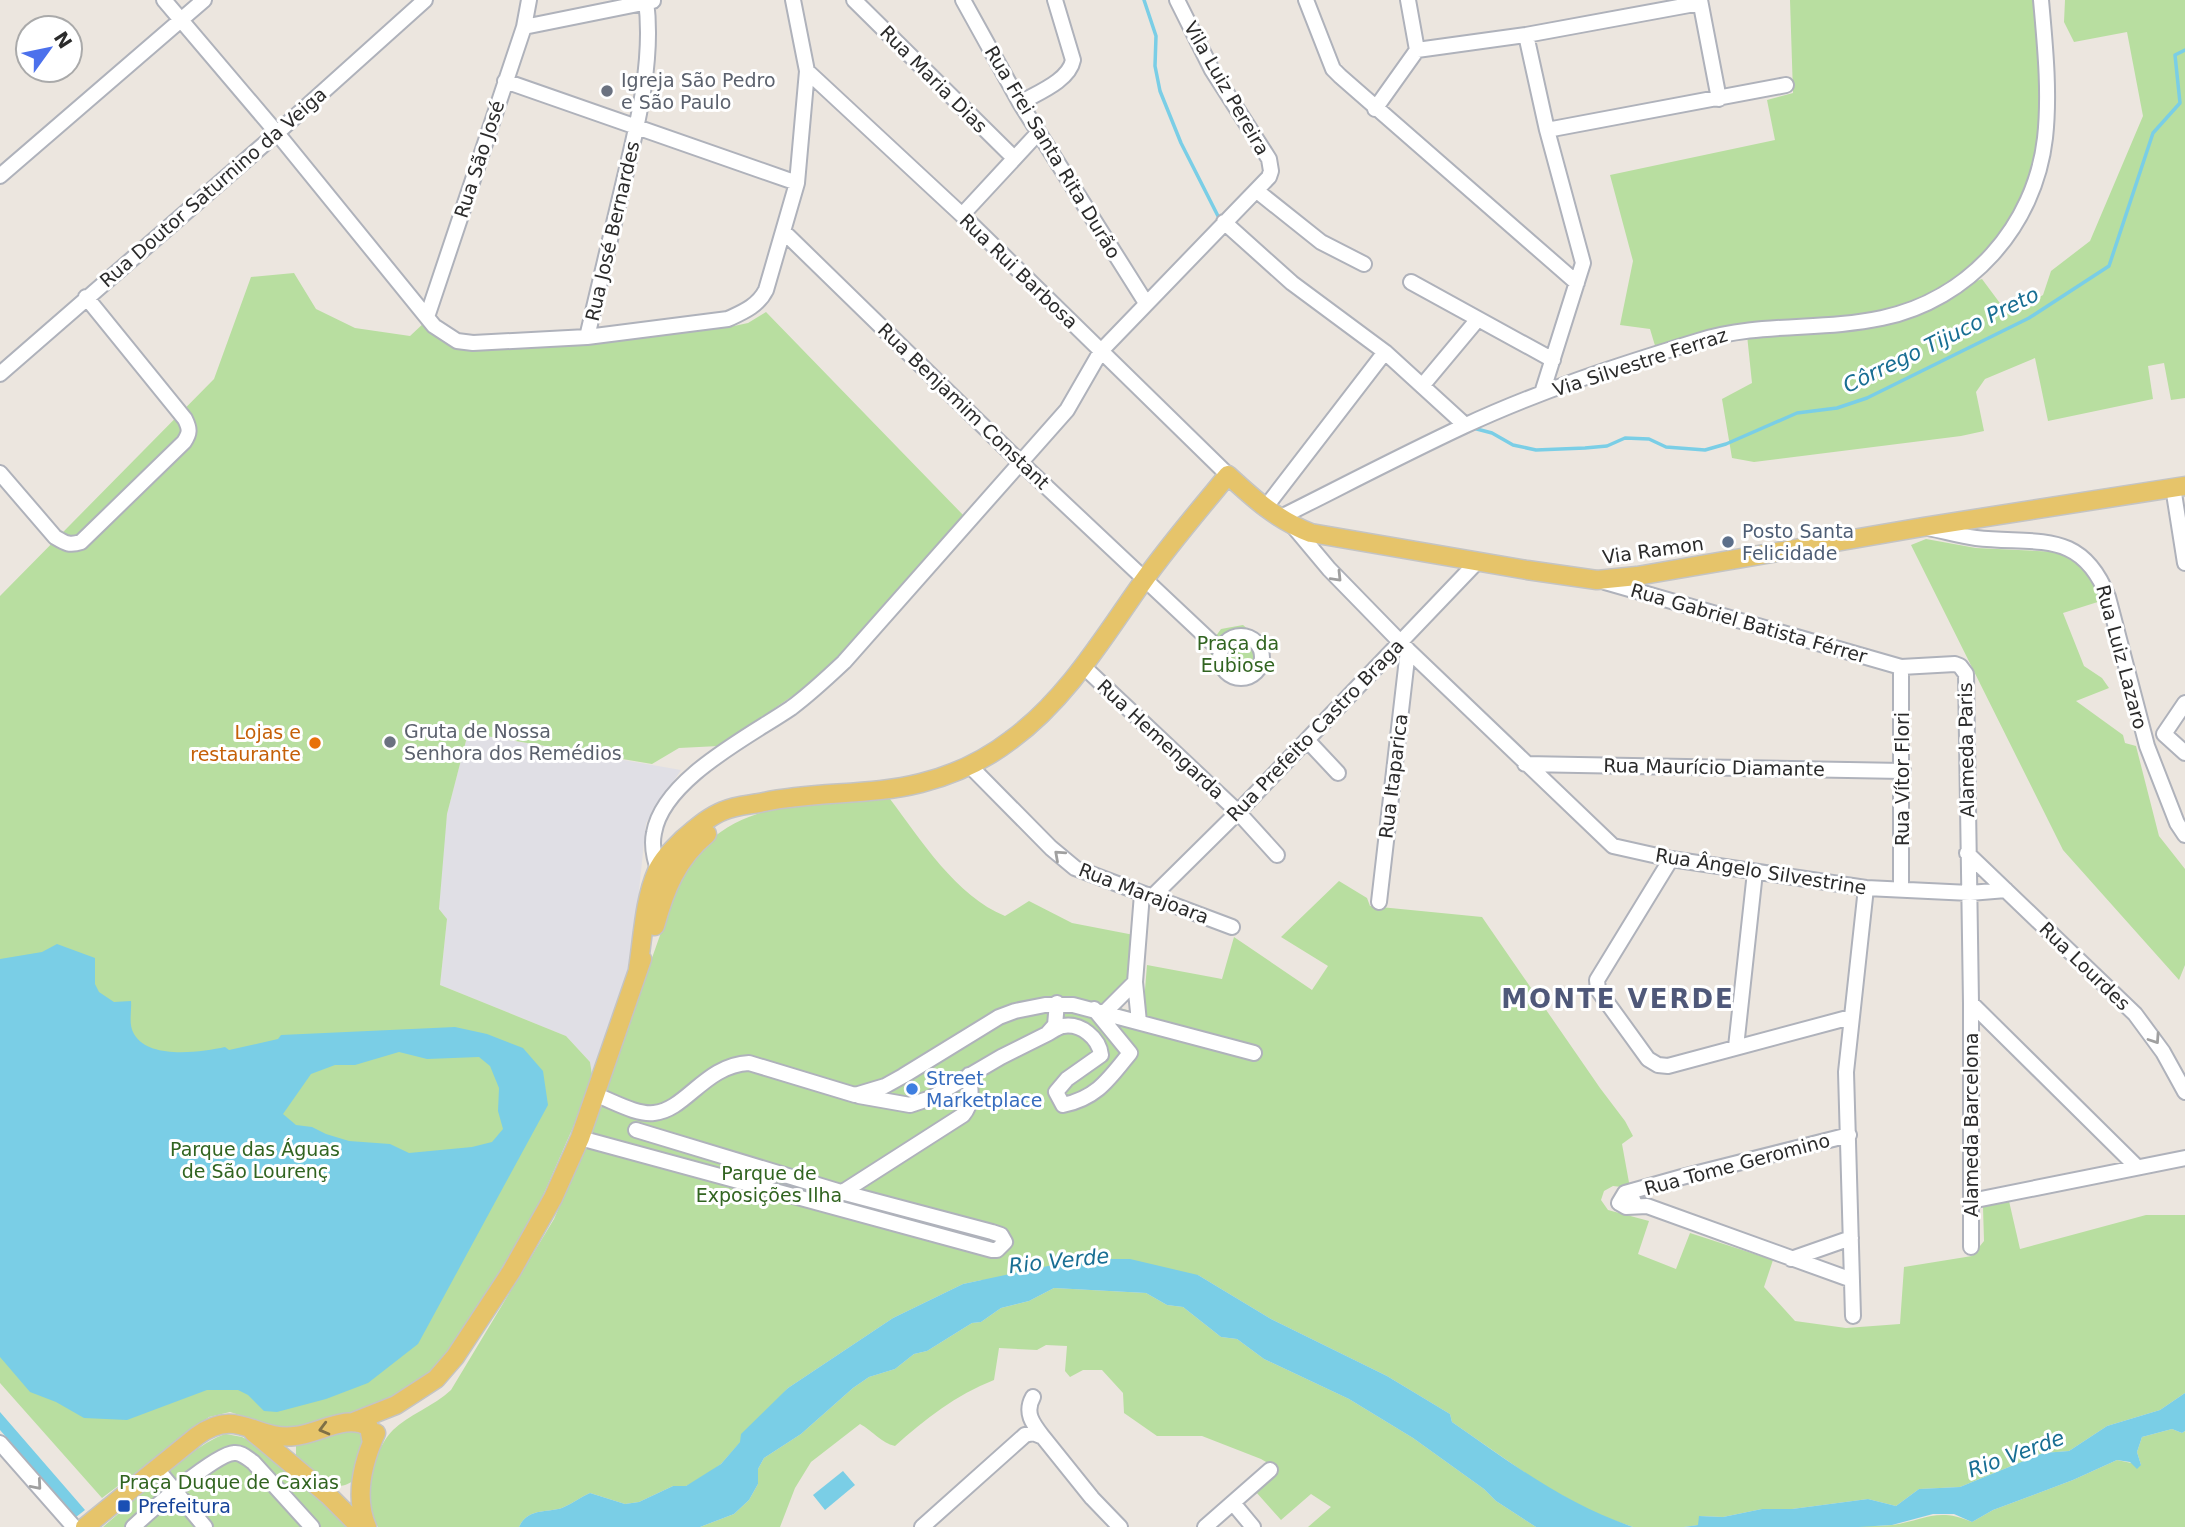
<svg xmlns="http://www.w3.org/2000/svg" width="2185" height="1527" font-family="'DejaVu Sans',sans-serif">
	<style>
		.industrial { fill: #e0dfe5 }
		.green { fill: #b8dea0 }
		.water { fill: #7acee6; fill-rule: evenodd }
		.lines { fill: none; stroke-linecap: round; stroke-linejoin: round }
		.stream { stroke: #7acee6; stroke-width: 3.5 }
		.minor-casing { stroke: #afb2bb; stroke-width: 18 }
		.major-casing { stroke: #c4c4c4; stroke-width: 21 }
		.minor { stroke: #fff; stroke-width: 14 }
		.major { stroke: #e6c46a; stroke-width: 18 }
		.oneway { stroke: #a0a0a0 }
		.oneway2 { stroke: #7f7047 }
		.worship-dot { fill: #6b7280; stroke: #fff; stroke-width: 2.5 }
		.service-dot { fill: #5c6f8a; stroke: #fff; stroke-width: 2.5 }
		.food-dot { fill: #e8710a; stroke: #fff; stroke-width: 2.5 }
		.shop-dot { fill: #3f7fe0; stroke: #fff; stroke-width: 2.5 }
		.transit-dot { fill: #1a4fb4; stroke: #fff; stroke-width: 2.5 }
		.labels { text-anchor: middle; dominant-baseline: central; stroke-width: 6; stroke-linejoin: round; paint-order: stroke }
		.street-label { font-size: 19px; fill: #2b2b2b; stroke: #fff }
		.worship-label { font-size: 19px; fill: #5b616d; stroke: #fff; text-anchor: start }
		.service-label { font-size: 19px; fill: #4e5e75; stroke: #fff; text-anchor: start }
		.park-label { font-size: 19px; fill: #316420; stroke: #fff }
		.food-label { font-size: 19px; fill: #c56008; stroke: #fff; text-anchor: end }
		.shop-label { font-size: 19px; fill: #366cbe; stroke: #fff; text-anchor: start }
		.transit-label { font-size: 19px; fill: #164399; stroke: #fff; text-anchor: start }
		.water-label { font-size: 21px; font-style: italic; fill: #186e93; stroke: #fff }
		.district-label { font-size: 26px; font-weight: bold; letter-spacing: 2px; fill: #4f5879; stroke: #fff }
	</style>
	<rect width="100%" height="100%" fill="#ece6df"/>
	<path class="industrial" d="M468 733 681 770 646 823 632 958 592 1075 590 1062 566 1036 440 985 447 919 439 909 443 851 447 814Z"/>
	<path class="green" d="M1790 0H2036L2042 96 2038 143 2032 167 2023 199 2005 232 1967 274 1900 310 1656 349 1650 329 1620 325 1633 261 1610 175 1775 140 1767 100 1793 93Z
		M2065 0H2185V398L2171 400 2164 363 2148 366 2153 399 2048 421 2035 358 1985 379 1976 392 1984 431 1961 436 1754 462 1732 458 1722 399 1752 383 1747 335 1836 330 1982 279 2008 314 2043 295 2051 271 2090 241 2143 116 2127 32 2074 42 2064 22Z
		M294 273 316 309 355 328 410 336 425 322 444 341 463 350 585 343 734 326 748 323 766 312 965 517 840 657 813 682 719 746 679 748 652 764 468 733 447 814 439 909 447 919 440 985 566 1036 590 1062 592 1075 585 1100 534 1216 435 1375 374 1409 289 1431 268 1427 249 1418 230 1412 209 1417 102 1498 0 1383V596L214 379 251 277Z
		M1926 539 1976 548 2057 552 2074 558 2089 569 2104 600 2063 613 2084 666 2102 678 2109 688 2076 701 2123 735 2125 743 2136 746 2159 836 2185 869V965L2179 980 2063 850 1911 545Z
		M1243 625 1263 642C1273 686 1231 702 1210 661L1213 640 1221 629Z
		M890 799C921 840 956 896 1005 916L1029 901 1072 923 1134 935 1132 981 1104 1004 1143 1014 1147 965 1222 979 1234 937 1312 990 1328 966 1281 937 1339 881 1367 898 1370 906 1482 917 1600 1088 1625 1121 1633 1136 1622 1144 1630 1188 1613 1186 1604 1191 1601 1200 1608 1210 1649 1221 1638 1254 1676 1269 1690 1233 1773 1260 1764 1287 1795 1321 1846 1328 1900 1324 1904 1267 1972 1256 1984 1241 1983 1207 2009 1201 2020 1249 2146 1215H2185V1393L2160 1410 2107 1426 2069 1451 2043 1453 1960 1487 1919 1489 1896 1506 1868 1499 1792 1509H1762L1723 1517 1700 1516 1699 1525 1684 1527H1633L1598 1515 1541 1484 1452 1422 1450 1414 1387 1376 1271 1319 1198 1275 982 1280 963 1284 893 1318 788 1388 721 1464 701 1479 686 1486H673L639 1502 625 1504 590 1493C581 1497 573 1503 564 1507 549 1514 529 1506 519 1527H378C361 1503 372 1451 393 1430 408 1415 434 1406 451 1390L554 1219 584 1151 683 870C691 861 699 851 708 842 756 798 830 802 890 799Z
		M1054 1288 1146 1293 1167 1305 1183 1307 1221 1337 1237 1339 1264 1359 1349 1399 1413 1438 1484 1489 1496 1501 1536 1527H1308L1331 1507 1311 1494 1281 1520 1256 1492 1278 1469 1261 1459 1202 1436H1157L1124 1413 1123 1393 1102 1370H1083L1070 1377 1065 1371 1067 1346 1046 1345 1037 1350 999 1348 994 1380C956 1395 925 1419 895 1446 881 1443 873 1431 860 1424L811 1462 795 1488 780 1527H700L734 1514 749 1500 758 1484V1469L764 1458 801 1434 853 1388 869 1377 895 1369 914 1354 927 1351 972 1323 981 1322 1001 1308 1029 1301Z
		M351 1426 366 1431 355 1479C334 1498 316 1473 299 1460L296 1456V1442Z
		M2172 1429 2182 1433 2185 1431V1527H1837C1855 1525 1874 1527 1892 1525 1926 1520 1937 1507 1972 1522L1993 1510 2073 1480 2117 1460 2141 1465 2137 1452 2142 1437Z
		M226 1434 242 1437 254 1443 324 1502 350 1527H103C130 1505 197 1441 226 1434Z"/>
	<path class="water" d="M57 944 95 958V984L99 992 114 1002 131 1001C132 1011 128 1024 134 1034 149 1060 201 1052 225 1047L229 1050 278 1039 281 1035 455 1027 487 1034 523 1048 543 1071 548 1105 418 1344 368 1383 326 1399 277 1412 264 1411 248 1395 238 1390H207L127 1420 84 1418 56 1402 30 1392 0 1357V959L42 952ZM399 1052 427 1059 479 1057 490 1066 499 1088 498 1111 503 1129 492 1142 472 1147 409 1153 390 1144 349 1141 326 1134 312 1127 296 1125 283 1114 311 1074 335 1065H355Z
		M1093 1259H1130L1198 1275 1271 1319 1387 1376 1450 1414 1452 1422C1511 1463 1565 1504 1633 1527H1536L1496 1501 1484 1489 1413 1438 1349 1399 1264 1359 1237 1339 1221 1337 1183 1307 1167 1305 1146 1293 1054 1288 1029 1301 1001 1308 981 1322 972 1323 927 1351 914 1354 895 1369 869 1377 853 1388 801 1434 764 1458 758 1469V1484L749 1500 734 1514 700 1527H519C529 1506 549 1514 564 1507 573 1503 581 1497 590 1493L625 1504 639 1502 673 1486H686L721 1464 740 1442 741 1434 788 1388 893 1318 963 1284 1048 1266Z
		M2185 1393V1431L2182 1433 2172 1429 2142 1437 2137 1452 2141 1465 2137 1469 2130 1462 2117 1460 2073 1480 1993 1510 1972 1522 1954 1514H1933L1892 1525 1858 1527H1684L1698 1525 1699 1516 1723 1517 1762 1509H1792L1868 1499 1896 1506 1919 1489 1960 1487 2043 1453 2069 1451 2107 1426 2160 1410Z
		M0 1412 85 1510 76 1517 0 1430Z
		M843 1471 855 1485 825 1510 813 1495Z"/>
	<g class="lines">
		<path class="stream" d="M1144 0 1156 36 1155 66 1160 91 1181 143 1220 220
			M1473 428 1492 433 1513 445 1536 450 1585 448 1607 446 1625 438 1649 439 1666 447 1705 450 1726 444 1797 413 1837 408 1867 398 2029 318 2109 266 2153 133 2180 103 2175 55 2185 50"/>
		<defs>
			<path id="minor" d="M164 0 277 133 434 326 457 341 473 343 587 337 728 319C743 312 758 306 766 290L797 183 807 71 793 0
				M854 0 1013 157
				M963 0 1020 103 1146 303
				M1306 0 1333 69 1340 76 1577 283
				M1700 0 1719 99
				M524 27 653 1
				M1526 35 1547 130 1583 263 1542 393
				M1417 50 1526 35 1700 3
				M807 71 962 215 1228 475
				M505 81 797 183
				M1020 103C1037 93 1069 81 1073 60L1055 0
				M1375 109 1417 50 1408 0
				M1547 130 1786 85
				M0 176 204 0
				M1257 191 1321 242 1364 264
				M962 215 1038 133
				M1224 222 1292 283 1385 352 1465 425
				M784 232 1019 461 1221 651
				M1411 282 1553 360
				M427 317 524 27 529 0
				M587 337C599 286 611 236 623 185 637 126 654 61 646 0
				M0 374 277 133 425 0
				M1422 386 1478 319
				M0 473 55 537C65 543 69 546 81 542L184 442C190 433 190 429 185 419L86 297
				M2173 487 2185 563
				M1265 508 1385 352
				M1279 518C1341 487 1402 455 1464 426 1539 391 1619 365 1698 341 1758 322 1821 331 1882 318 1969 300 2035 226 2045 138 2050 93 2045 45 2041 0
				M1293 526 1329 569 1408 650 1613 846 1671 859 1866 888 1970 893 2006 890
				M1928 528C1944 531 1960 536 1976 538 2037 545 2081 528 2108 597L2147 746 2177 823 2185 835
				M1605 582 1901 667 1955 664 1960 666 1966 674 1971 1003V1247
				M1220 657a21 21 0 1 1 42 0a21 21 0 1 1-42 0Z
				M1084 667 1238 812 1277 855
				M1901 667V890
				M2164 734 2185 703
				M2164 734 2185 753
				M1307 740 1338 773
				M1525 764 1903 771
				M970 766 1051 848 1075 868 1232 927
				M1967 853 2135 1014 2163 1052 2185 1092
				M1671 859 1597 980 1598 990 1648 1059 1658 1065 1668 1066 1851 1017
				M660 875C655 862 651 847 654 833 663 779 750 736 791 708 810 694 827 678 844 662L1067 410 1101 351 1269 177 1271 171 1269 159 1212 70 1177 0
				M1153 896 1238 812 1477 562
				M1379 902 1408 650
				M1971 1003 2137 1167
				M1105 1012 1135 982
				M1139 1022 1135 982 1142 894
				M1047 1034C1051 1032 1058 1027 1063 1026 1081 1023 1099 1038 1101 1055L1067 1079 1056 1092 1063 1105C1097 1098 1109 1079 1130 1053L1094 1009
				M1736 1047 1755 872
				M596 1095C613 1101 636 1115 654 1113 686 1110 705 1065 749 1063L855 1095 885 1086 903 1076 999 1017 1015 1011 1045 1005H1073L1254 1053
				M859 1096 910 1105 931 1098 1001 1057 1047 1034 1055 1025 1057 1003
				M580 1138 992 1250H997L1005 1242 1001 1235 992 1232 841 1192 636 1130
				M1625 1193 1682 1177 1849 1135
				M838 1195 963 1115C973 1103 971 1090 969 1075
				M1971 1201 2185 1158
				M1635 1205 1632 1197 1625 1193 1619 1203 1626 1207 1647 1206 1852 1280
				M1791 1259 1851 1238
				M1853 1316 1846 1072 1866 888
				M1033 1397C1024 1413 1033 1424 1043 1437
				M0 1443 74 1527
				M156 1468 205 1527
				M1233 1503 1253 1527
				M133 1527C149 1512 215 1454 234 1453 241 1452 247 1458 253 1462L312 1527
				M922 1527 1025 1435 1033 1433 1043 1437 1092 1498 1120 1527
				M1205 1527 1270 1470"/>
			<path id="major" d="M655 926C665 889 677 859 707 834
				M638 969C643 937 644 901 657 871 663 858 674 848 684 838 696 828 708 817 723 811 736 805 750 805 764 802 816 791 870 796 921 783 953 775 985 760 1011 740 1067 699 1103 638 1142 583 1169 545 1199 510 1228 475 1254 499 1277 520 1311 533L1527 570 1597 580 1637 576 1923 527 2185 486
				M353 1422 396 1405 436 1379 455 1357 511 1272 553 1198 580 1138 642 959
				M253 1432 328 1495 360 1527
				M85 1527 197 1436C238 1406 254 1441 295 1436 318 1434 347 1413 369 1427L372 1443
				M367 1527C354 1497 363 1462 376 1433"/>
		</defs>
		<use href="#minor" class="minor-casing"/>
		<use href="#major" class="major-casing"/>
		<use href="#minor" class="minor"/>
		<use href="#major" class="major"/>
	</g>
	<defs><path id="oneway-chevron" d="M-2-3.5L2.5 0L-2 3.5" fill="none" stroke-width="1.6" stroke-linecap="round" stroke-linejoin="round" transform="scale(1.75)"/></defs>
	<g class="oneway">
		<use href="#oneway-chevron" transform="translate(1337 577) rotate(46)"/>
		<use href="#oneway-chevron" transform="translate(1059 855) rotate(-138)"/>
		<use href="#oneway-chevron" transform="translate(2155 1039) rotate(56)"/>
		<use href="#oneway-chevron" transform="translate(37 1485) rotate(49)"/>
	</g>
	<use class="oneway2" href="#oneway-chevron" transform="translate(324 1429) rotate(165)"/>
	<g class="worship-dot">
		<circle cx="607" cy="91" r="7"/>
		<circle cx="390" cy="742" r="7"/>
	</g>
	<circle class="service-dot" cx="1728" cy="542" r="7"/>
	<circle class="food-dot" cx="315" cy="743" r="7"/>
	<circle class="shop-dot" cx="912" cy="1089" r="7"/>
	<rect class="transit-dot" x="117" y="1499" width="14" height="14" rx="3.5"/>
	<g class="labels">
		<g class="street-label">
			<text transform="translate(934 79) rotate(45)">Rua Maria Dias</text>
			<text transform="translate(1227 88) rotate(60)">Vila Luiz Pereira</text>
			<text transform="translate(1053 152) rotate(59)">Rua Frei Santa Rita Durão</text>
			<text transform="translate(479 159) rotate(-72)">Rua São José</text>
			<text transform="translate(213 187) rotate(-41)">Rua Doutor Saturnino da Veiga</text>
			<text transform="translate(612 231) rotate(-77)">Rua José Bernardes</text>
			<text transform="translate(1019 271) rotate(44)">Rua Rui Barbosa</text>
			<text transform="translate(1640 362) rotate(-18)">Via Silvestre Ferraz</text>
			<text transform="translate(964 406) rotate(44)">Rua Benjamim Constant</text>
			<text transform="translate(1653 550) rotate(-8)">Via Ramon</text>
			<text transform="translate(1749 623) rotate(16)">Rua Gabriel Batista Férrer</text>
			<text transform="translate(2122 657) rotate(75)">Rua Luiz Lazaro</text>
			<text transform="translate(1315 730) rotate(-46)">Rua Prefeito Castro Braga</text>
			<text transform="translate(1161 739) rotate(43)">Rua Hemengarda</text>
			<text transform="translate(1966 750) rotate(-91)">Alameda Paris</text>
			<text transform="translate(1714 767) rotate(1)">Rua Maurício Diamante</text>
			<text transform="translate(1393 776) rotate(-83)">Rua Itaparica</text>
			<text transform="translate(1902 779) rotate(-90)">Rua Vítor Flori</text>
			<text transform="translate(1761 871) rotate(9)">Rua Ângelo Silvestrine</text>
			<text transform="translate(1144 893) rotate(21)">Rua Marajoara</text>
			<text transform="translate(2085 966) rotate(44)">Rua Lourdes</text>
			<text transform="translate(1971 1125) rotate(-90)">Alameda Barcelona</text>
			<text transform="translate(1737 1164) rotate(-15)">Rua Tome Geromino</text>
		</g>
		<g class="worship-label">
			<text x="621" y="80">Igreja São Pedro<tspan x="621" dy="22">e São Paulo</tspan></text>
			<text x="404" y="731">Gruta de Nossa<tspan x="404" dy="22">Senhora dos Remédios</tspan></text>
		</g>
		<g class="service-label">
			<text x="1742" y="531">Posto Santa<tspan x="1742" dy="22">Felicidade</tspan></text>
		</g>
		<g class="park-label">
			<text x="1238" y="643">Praça da<tspan x="1238" dy="22">Eubiose</tspan></text>
			<text x="255" y="1149">Parque das Águas<tspan x="255" dy="22">de São Lourenç</tspan></text>
			<text x="769" y="1173">Parque de<tspan x="769" dy="22">Exposições Ilha</tspan></text>
			<text x="229" y="1482">Praça Duque de Caxias</text>
		</g>
		<g class="food-label">
			<text x="301" y="732">Lojas e<tspan x="301" dy="22">restaurante</tspan></text>
		</g>
		<g class="shop-label">
			<text x="926" y="1078">Street<tspan x="926" dy="22">Marketplace</tspan></text>
		</g>
		<g class="transit-label">
			<text x="138" y="1506">Prefeitura</text>
		</g>
		<g class="water-label">
			<text transform="translate(1941 340) rotate(-26)">Côrrego Tijuco Preto</text>
			<text transform="translate(1059 1261) rotate(-6)">Rio Verde</text>
			<text transform="translate(2016 1454) rotate(-20)">Rio Verde</text>
		</g>
		<g class="district-label">
			<text x="1618" y="999">MONTE VERDE</text>
		</g>
	</g>
	<g transform="translate(49 49) rotate(57)"><circle r="33" fill="#ffffff" stroke="#aaaaaa" stroke-width="2"/>
	<path d="M0-5L12 26L0 18L-12 26Z" fill="#4c71ec"/>
	<text y="-10" font-size="19" font-weight="bold" text-anchor="middle" fill="#2b2b2b">N</text>
	</g>
</svg>
